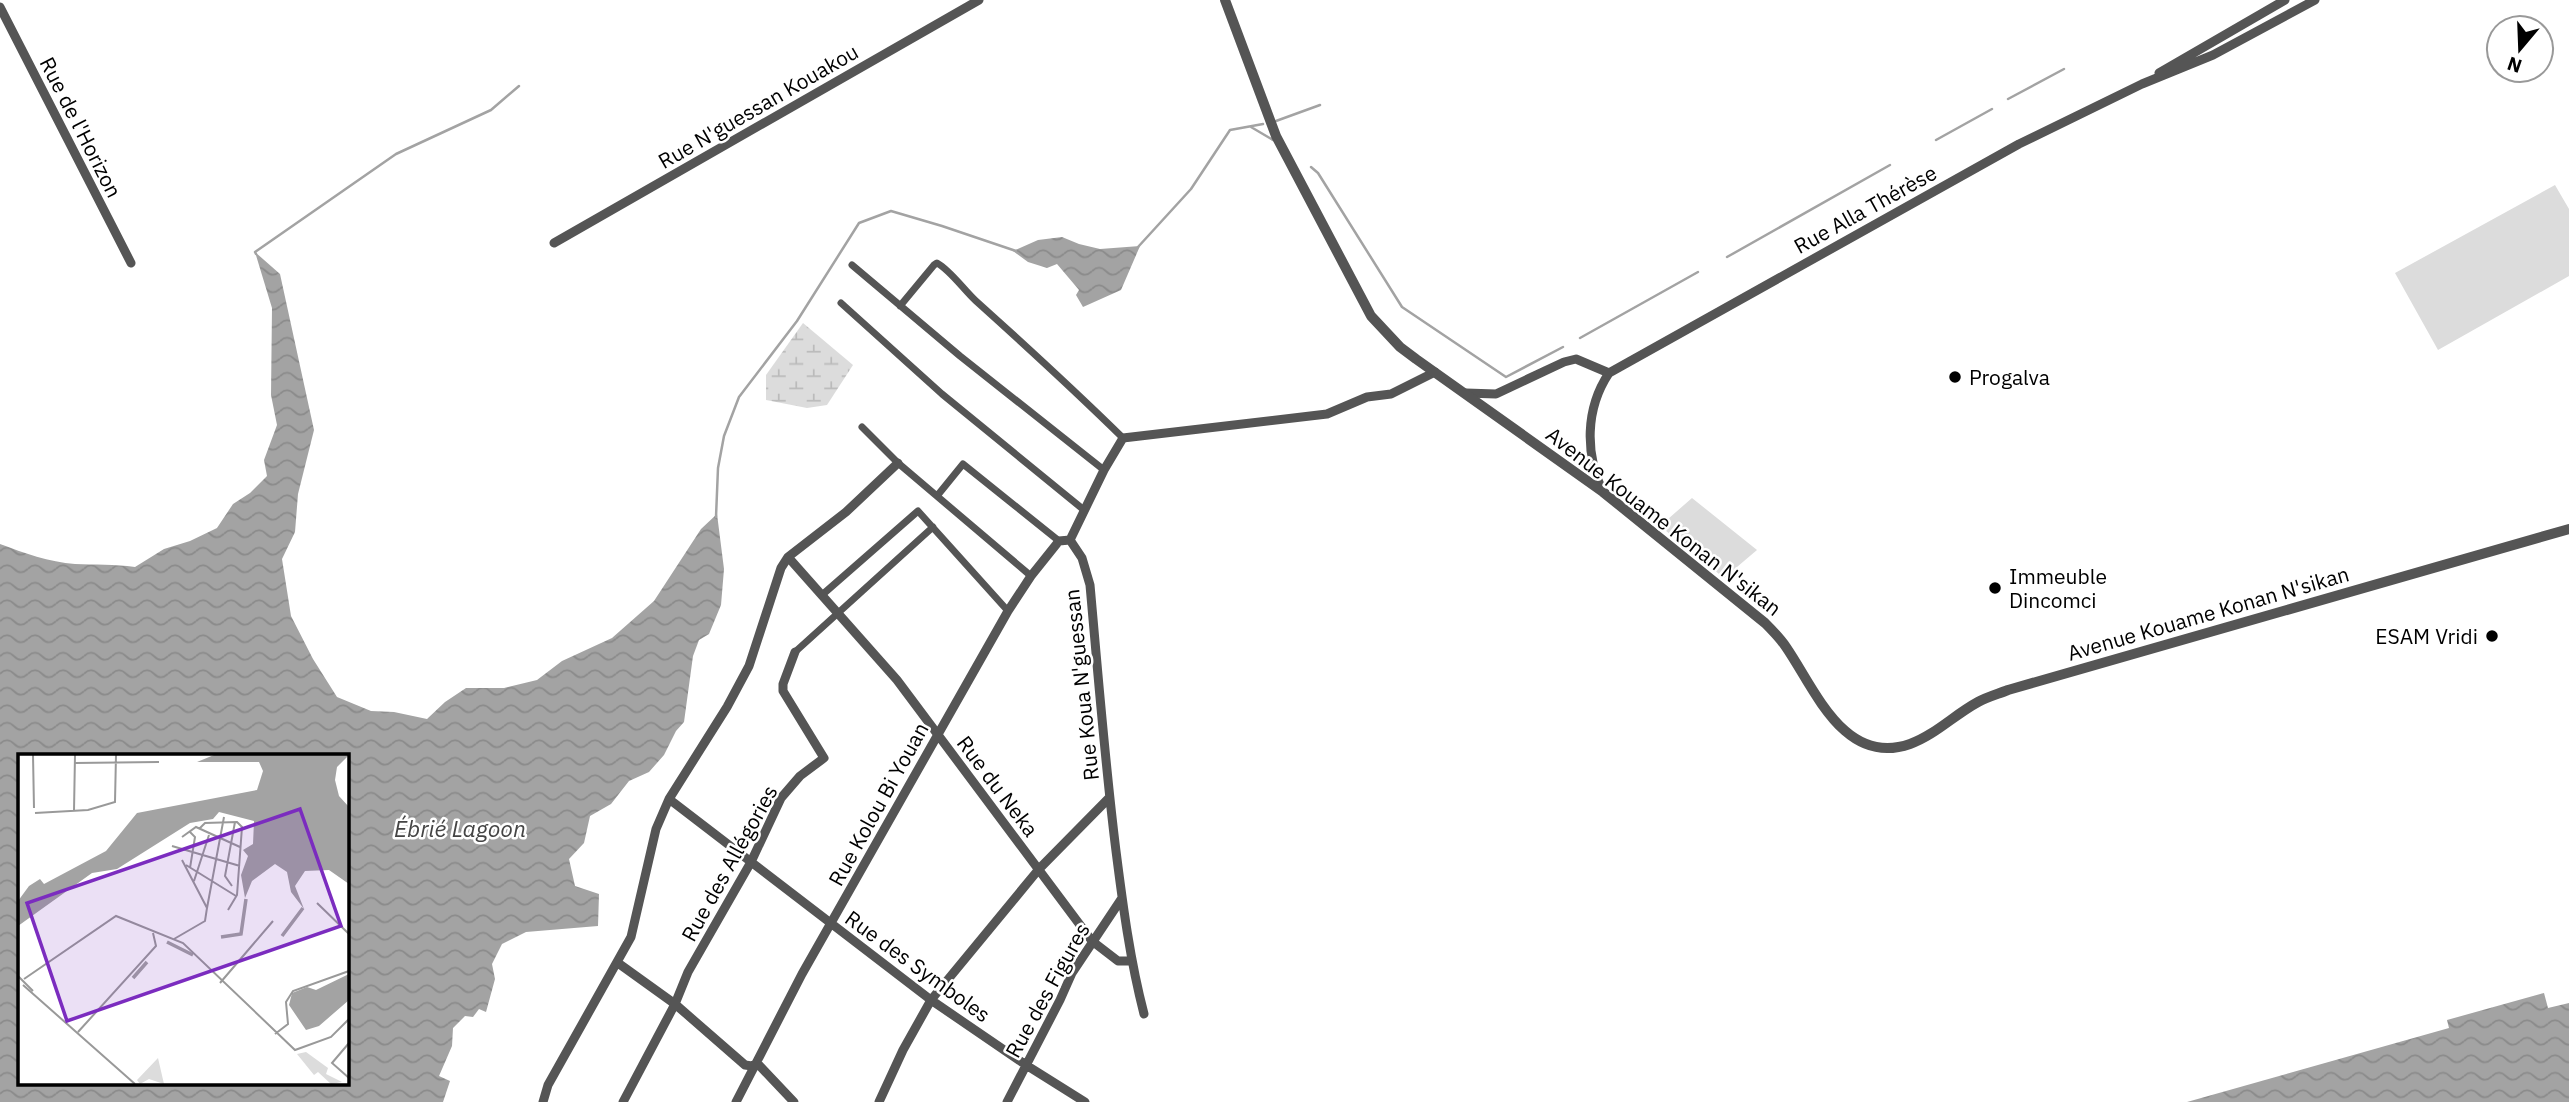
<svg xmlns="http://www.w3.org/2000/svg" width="2569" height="1102" font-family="'IBM Plex Sans',sans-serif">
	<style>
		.green { fill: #dcdcdc }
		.wetland { fill: url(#wetland-marsh) }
		.water { fill: url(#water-waves); fill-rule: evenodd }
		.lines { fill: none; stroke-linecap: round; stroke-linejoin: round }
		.stream { stroke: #a3a3a3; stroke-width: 2.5 }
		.pedestrian { stroke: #555; stroke-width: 7 }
		.minor { stroke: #555; stroke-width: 9 }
		.tertiary { stroke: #555; stroke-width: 10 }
		.poi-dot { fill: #000; stroke: #fff; stroke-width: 2.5 }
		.labels { text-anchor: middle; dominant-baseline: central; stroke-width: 5; stroke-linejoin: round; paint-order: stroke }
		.street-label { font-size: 21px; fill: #000; stroke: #fff }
		.poi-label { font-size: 21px; fill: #000; stroke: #fff; text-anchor: start }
		.water-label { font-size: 23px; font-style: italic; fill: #444; stroke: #fff }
		.inset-river { fill: none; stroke: #a3a3a3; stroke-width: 3.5 }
		.inset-road { fill: none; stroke: #999; stroke-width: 2 }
		.view { fill: #7b2cbf; fill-opacity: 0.15; stroke: #7b2cbf; stroke-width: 3.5 }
		.inset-edge { fill: none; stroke: #000; stroke-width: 3.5 }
	</style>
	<defs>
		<pattern id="wetland-marsh" width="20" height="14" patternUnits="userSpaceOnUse" patternTransform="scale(1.75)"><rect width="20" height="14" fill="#dcdcdc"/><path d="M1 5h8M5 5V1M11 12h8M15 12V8" fill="none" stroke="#bbb"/></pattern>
		<pattern id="water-waves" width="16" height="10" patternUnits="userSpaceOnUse" patternTransform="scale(1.75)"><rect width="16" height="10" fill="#a3a3a3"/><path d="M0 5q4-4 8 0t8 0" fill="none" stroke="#8b8b8b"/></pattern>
	</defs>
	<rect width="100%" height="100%" fill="#fff"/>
	<path class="green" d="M2555 185 2569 209V276L2438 350 2395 273Z
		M1692 498 1757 550 1724 578 1660 526Z"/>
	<path class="wetland" d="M803 323 853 365 827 405 807 408 766 400V375Z"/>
	<path class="water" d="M1062 237 1079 244 1100 249 1140 246 1121 290 1083 307 1076 295 1079 290 1057 264 1047 268 1028 262 1013 251 1038 240Z
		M255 252 280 274 314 430 298 494 295 532 282 559 291 616 313 659 337 697 371 711 394 712 427 719 445 702 466 688H504L537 680 562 661 612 638 654 601 701 529 717 514 724 569 721 605 709 634 699 640 693 656 684 722 676 731 664 755 649 772 629 781 611 804 590 816 584 843 569 859 575 886 599 894 598 926 526 932 502 944 492 964 495 979 486 1012 479 1009 473 1017 465 1016 453 1028 452 1046 439 1076 450 1081 443 1102H0V544C24 553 49 562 75 564 95 565 114 564 135 567L164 549 190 541 217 528 233 504 250 493 267 476 264 460 277 425 271 395 272 308ZM346 755V1083H19V755Z
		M2544 993 2548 1008 2569 1003V1102H2187L2449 1028 2447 1020Z"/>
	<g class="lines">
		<path class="stream" d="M2008 99 2064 69
			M1276 121 1320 105
			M1251 127 1273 140
			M1936 140 1992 109
			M1311 167 1318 173 1402 307 1506 377 1563 347
			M1138 247 1191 189 1230 130 1263 124
			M256 254 255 252 396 154 491 110 519 86
			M1727 257 1890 165
			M1580 338 1698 272
			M716 517 718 468 724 436 739 397 797 321 859 223 891 211 942 226 1016 251"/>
		<path class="pedestrian" d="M852 265 960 356 1104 470
			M841 303 942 394 1084 510
			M900 306 934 265 937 263C950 270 964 290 976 301 1026 346 1075 391 1123 438
			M862 427 898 463 1031 576
			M937 496 963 464 1059 541
			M822 595 918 511 1008 611
			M795 652 933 527"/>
		<path class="minor" d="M0 7 131 263
			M2159 73 2285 0
			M554 243 979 0
			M1466 393 1496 394 1564 362 1576 359 1609 373
			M1603 492C1585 454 1585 409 1609 373L2019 144 2142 84 2213 55 2315 0
			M788 557 897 680 1092 941 1118 961H1131
			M669 799 931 1000 1026 1065 1085 1102
			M618 963 675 1004 745 1065 752 1066 757 1063 794 1102
			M1144 1014C1130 960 1123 906 1116 851 1105 763 1098 674 1090 585L1082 558 1070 540 1104 470 1123 438 1327 414 1367 397 1391 394 1435 372
			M543 1102 548 1085 631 937 656 829 669 799 727 707 749 666 781 568 788 557 846 512 898 463
			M623 1102 675 1004 688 972 751 862 781 798 800 776 824 758 783 691V684L795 652
			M736 1102 802 974 1008 611 1031 576 1059 541 1070 540
			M879 1102 903 1050 931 1000 1039 869 1109 798
			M1007 1102 1060 1000 1072 973 1122 898"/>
		<path class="tertiary" d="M1225 0 1276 136 1371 316 1400 347 1416 359 1603 492 1765 623C1772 630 1780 638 1786 647 1815 689 1844 767 1910 744 1935 735 1954 715 1978 702 1987 697 1998 694 2008 690L2569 529"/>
	</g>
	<g class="poi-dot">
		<circle cx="1955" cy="377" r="7"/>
		<circle cx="1995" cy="588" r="7"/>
		<circle cx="2492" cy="636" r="7"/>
	</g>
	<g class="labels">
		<g class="street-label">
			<text transform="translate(758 106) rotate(-30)">Rue N'guessan Kouakou</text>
			<text transform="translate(81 127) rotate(63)">Rue de l'Horizon</text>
			<text transform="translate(1865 209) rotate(-29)">Rue Alla Thérèse</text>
			<text transform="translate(1664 521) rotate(38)">Avenue Kouame Konan N'sikan</text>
			<text transform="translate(2208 613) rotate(-16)">Avenue Kouame Konan N'sikan</text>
			<text transform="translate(1081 685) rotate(-96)">Rue Koua N'guessan</text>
			<text transform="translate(998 786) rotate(53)">Rue du Neka</text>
			<text transform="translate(878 804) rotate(-61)">Rue Kolou Bi Youan</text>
			<text transform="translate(729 863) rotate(-61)">Rue des Allégories</text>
			<text transform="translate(918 966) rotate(36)">Rue des Symboles</text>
			<text transform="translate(1047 990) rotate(-61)">Rue des Figures</text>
		</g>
		<g class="poi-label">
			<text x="1969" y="377">Progalva</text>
			<text x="2009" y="576">Immeuble<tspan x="2009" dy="24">Dincomci</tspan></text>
			<text x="2478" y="636" text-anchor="end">ESAM Vridi</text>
		</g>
		<g class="water-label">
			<text x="460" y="828">Ébrié Lagoon</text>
		</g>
	</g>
	<g transform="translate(18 754)">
		<rect width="331" height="331" fill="#fff"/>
		<path d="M140 304 146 330 131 325 122 330 119 326Z" fill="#dcdcdc"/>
		<path d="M288 298 310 314 308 320 324 328 313 330 300 318 296 321 279 300Z" fill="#dcdcdc"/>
		<path d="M196 1H331L319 13 317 26 321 42 331 53V130L311 116 287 117 277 132 286 155 273 138 269 118 257 110 234 127 227 144 223 121 230 102 225 96 235 90 236 67 201 58 195 65 172 69 99 115 74 119 0 172V147L11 132 22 125 26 130 88 97 119 59 239 36 245 17 241 8H179ZM331 220V246L301 272 288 276 271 251 274 239 289 233 298 236Z" fill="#a3a3a3"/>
		<path class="inset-river" d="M264 182 285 154M203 183 223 180 228 145M149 188 175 201M115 224 129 208"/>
		<path class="inset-road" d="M15 1 16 54M57 9 141 8M56 57 57 1M17 59 70 56 97 48 98 1M181 75 187 69 219 68 224 73 219 141 210 156M171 77 177 83 172 114M164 83 178 73 222 93M154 92 222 112M168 111 218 142M176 127 191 81M214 132 207 122 217 68M299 149 331 180M189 154 206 63M156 185 187 167 189 154 164 106M0 222 15 237M6 225 98 162 165 189 277 296 313 283 331 265M202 229 255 167M5 231 117 330M60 278 138 192 135 179M257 280 270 270 268 248 275 237 331 217M331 289 314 309 331 324"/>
		<path class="view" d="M282 55 323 172 49 267 9 149Z"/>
		<rect width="331" height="331" class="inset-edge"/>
	</g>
	<g transform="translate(2520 49) rotate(199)"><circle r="33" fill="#ffffff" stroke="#999999" stroke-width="2"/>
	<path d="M0-5L12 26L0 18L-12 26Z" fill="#000000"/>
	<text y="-10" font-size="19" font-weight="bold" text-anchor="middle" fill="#000000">N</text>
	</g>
</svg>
